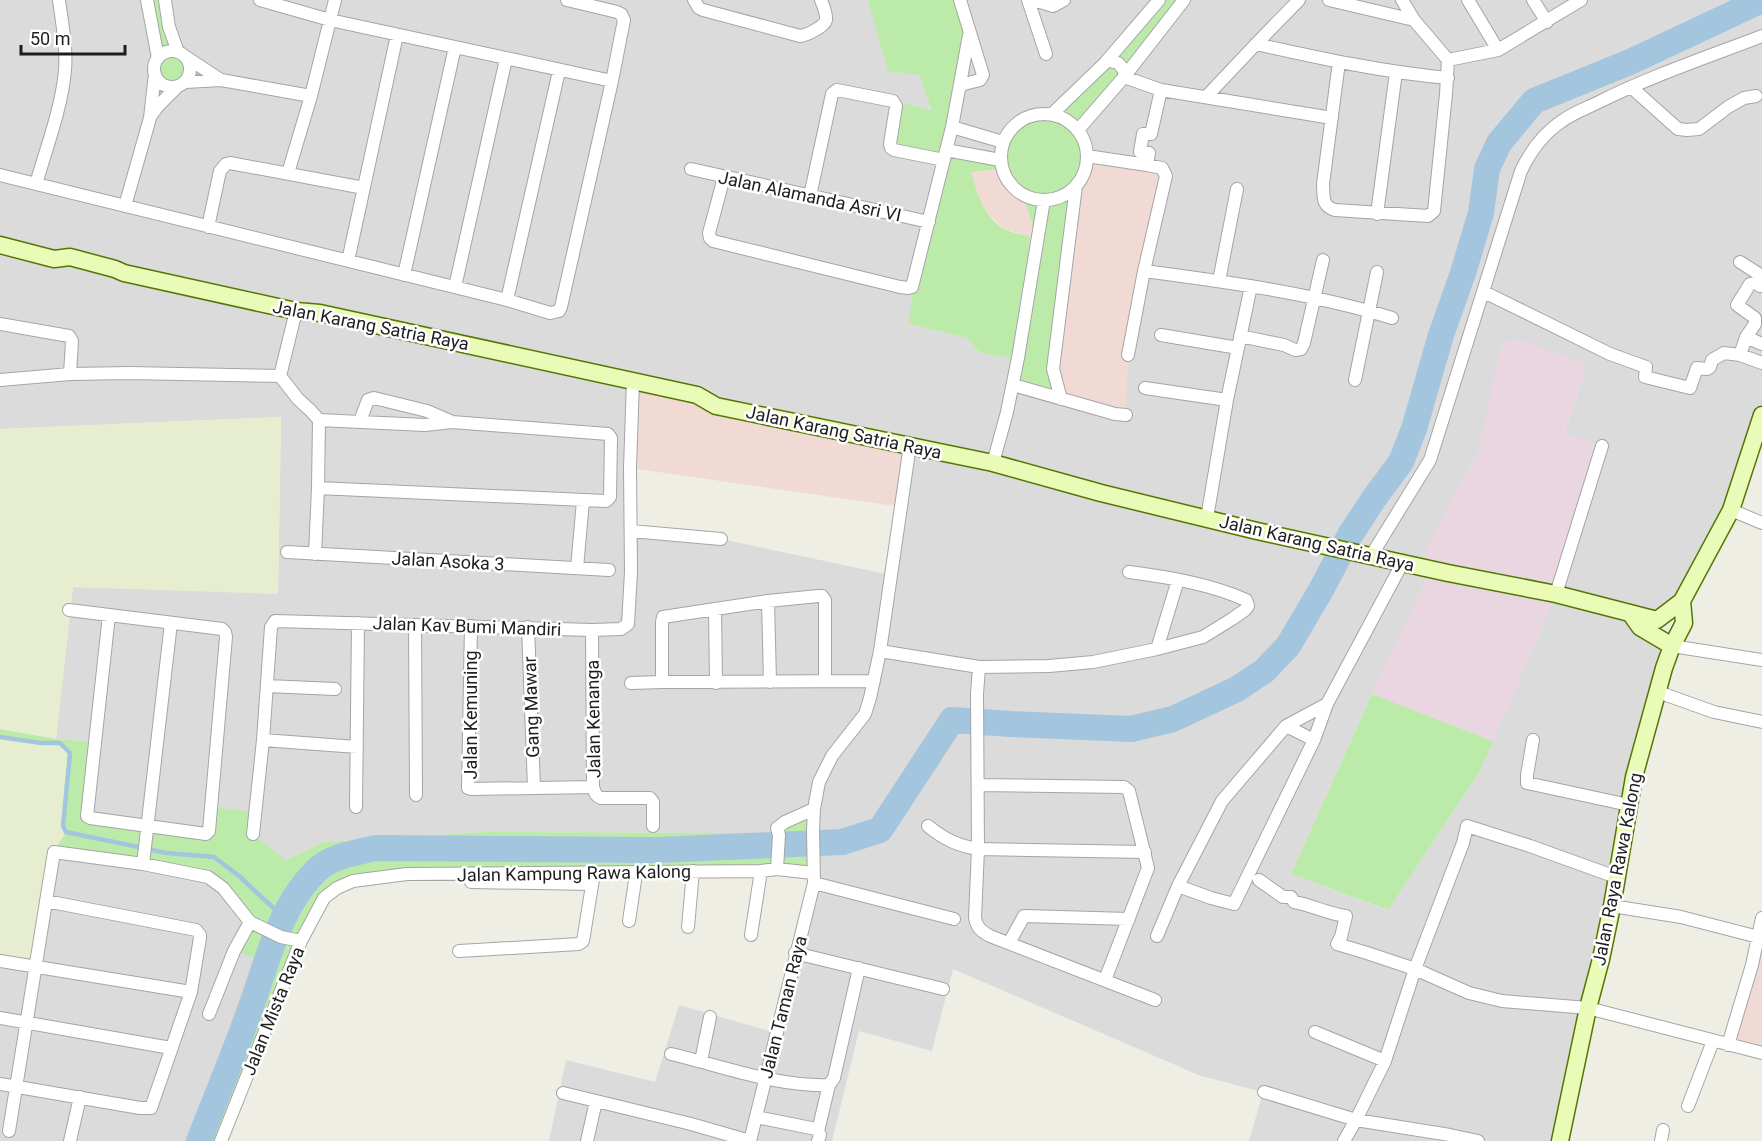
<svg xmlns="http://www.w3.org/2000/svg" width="1762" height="1141" font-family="Roboto,sans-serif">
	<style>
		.residential { fill: #dcdbdb; fill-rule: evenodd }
		.commercial { fill: #f1dad3 }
		.industrial { fill: #e9d6e1 }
		.farmland { fill: #e6eecf }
		.grass { fill: #bceaa9; fill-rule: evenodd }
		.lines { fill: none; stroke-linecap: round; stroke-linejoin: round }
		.stream { stroke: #a4c5de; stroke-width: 4.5 }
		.river { stroke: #a4c5de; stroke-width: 26 }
		.street-casing { stroke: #a5a5a5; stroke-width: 14 }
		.secondary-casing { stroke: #547703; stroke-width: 19 }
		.street { stroke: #fff; stroke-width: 12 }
		.secondary { stroke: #eafab7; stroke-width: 16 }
		.labels { text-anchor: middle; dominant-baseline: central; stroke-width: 5; stroke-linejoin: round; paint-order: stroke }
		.street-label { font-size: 18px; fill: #1e1e1e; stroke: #fff }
	</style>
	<rect width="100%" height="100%" fill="#efeee4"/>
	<path class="residential" d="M0 0H870L921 75 944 160 909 324 967 338 980 353 1087 156 1086 144 1078 130 1184 0H1762V415L1705 557 1657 620 1631 613 1672 646 1560 1141H1249L1263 1092 1201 1076 953 969 932 1051 859 1031 832 1141H549L566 1060 655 1082 679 1005 776 1033 814 883 779 835 734 833 484 832 324 842 286 860 253 834 209 831 90 818 95 742 56 739 73 587 278 593 281 417 0 429ZM1585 373 1564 433 1602 446 1556 594 1480 771 1387 910 1291 874 1372 694 1432 568 1430 545 1462 479 1478 455 1482 439ZM634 381 910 445 891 575 721 539 631 531ZM840 890 954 919 962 926Z
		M960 0H1159L1141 22 1000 160 946 150Z
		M54 852 208 877 250 922 256 957 188 1141H0V961Z"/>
	<path class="commercial" d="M1087 156 1162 168 1128 355 1126 415 1061 399 1053 369 1076 186Z
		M1002 169 1006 178 1017 191 1023 195 1033 226 1030 237 1003 228 990 216 979 199 971 172Z
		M633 381 910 445 902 507 630 468Z
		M1762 918V1053L1728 1045Z"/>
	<path class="industrial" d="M1511 340 1523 341 1583 363 1585 367V373L1564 432 1602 446 1556 595 1493 741 1372 694 1431 569 1421 566 1429 545 1462 479 1478 455 1502 343Z"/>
	<path class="farmland" d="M281 417 278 594 73 587 56 739 0 729V429Z
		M0 737 41 743H60L70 753 66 832 54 852 35 966 0 961Z"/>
	<path class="grass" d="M147 0H165L178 52 221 80 184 82 158 106 155 66 158 58Z
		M868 0H960L969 35 947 150 1000 160C1002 130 1018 115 1047 113L1105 63 1124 70 1078 130C1089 147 1090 165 1079 182L1053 369 1061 399 1016 386 1015 358 980 353 967 338 909 324 913 284 944 160 894 150 893 101 931 110 920 75 888 71ZM1002 169 1011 185 1023 195 1033 226 1028 257 1030 237C1022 234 1011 233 1003 228 983 216 977 192 971 172Z
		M1159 0H1184L1132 65 1120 62 1115 51Z
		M1372 694 1493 741 1480 771 1388 910 1291 874Z
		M0 729 56 739 95 742 87 813 204 835 211 807 255 812 253 834 286 860 324 842 484 832 734 833 778 835 777 828 814 809 813 873 777 869 353 881 324 898 221 1141H188L256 958 234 951 250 922 208 877 54 852 66 832 63 826 70 753 59 743H41L0 737Z"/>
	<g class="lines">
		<path class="stream" d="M0 737 41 743H60L70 753 63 826 66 832 167 853 214 857 239 876 283 917"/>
		<path class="river" d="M199 1141C215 1100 232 1059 247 1018 266 968 277 909 316 871 331 856 355 853 375 848L657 850 842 842 880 830 952 720 1010 724 1131 729 1173 719 1237 689 1264 671 1288 646 1321 590 1350 535 1375 497 1401 462 1414 429 1441 335 1463 273 1481 213 1487 169 1499 143 1534 101 1630 62 1762 0"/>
		<defs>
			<path id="street" d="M147 0 158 58
				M165 0 169 27 178 52
				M260 0 330 20 612 81
				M694 0 699 8 703 10 800 36C807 35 824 27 826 20 827 15 823 5 821 0
				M960 0 983 75 980 80 960 85
				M1028 0 1046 54
				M1034 0 1053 6 1064 0
				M1329 0 1414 20
				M1402 0 1414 20 1448 60
				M1468 0 1498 50
				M1533 0 1547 22
				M1256 44C1319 58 1383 72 1448 78
				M154 69a18 18 0 1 1 36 0a18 18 0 1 1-36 0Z
				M186 57 221 80
				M1339 62 1323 184C1324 196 1321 206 1335 210L1428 216 1434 211 1446 94 1448 60 1498 50 1581 0
				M1105 63 1109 61 1118 63 1124 70V77L1161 90 1332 118
				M185 82 221 80 311 96
				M1631 87 1678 129 1687 130 1699 129 1728 107 1744 98 1756 96
				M1206 97 1256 44 1299 0
				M1001 157a43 43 0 1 1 86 0a43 43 0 1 1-86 0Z
				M1052 114 1105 63 1159 0
				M150 117 158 106 177 87
				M952 127 1003 142
				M1078 130 1124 77 1184 0
				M946 150 1000 160
				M1087 156 1147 165 1162 168 1166 176 1144 271 1128 355
				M1147 165 1149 153 1140 152 1143 134H1151L1161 90
				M691 169 929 222
				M288 173 311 96 335 0
				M0 175 507 300 550 313 559 311 561 307 612 81 624 20 621 14 617 12 567 0
				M724 177 709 233 710 238 713 241 900 287 908 288 912 287 952 127 969 35
				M36 184C46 149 62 107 65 70 67 47 62 23 59 0
				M810 196 832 94 837 90 893 101 896 106 890 144 891 148 894 150 944 160
				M125 206 150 118 155 74
				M1377 214 1396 72
				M208 227 220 171 226 164 230 163 364 188
				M348 261 397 35
				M1740 262 1762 276
				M1144 271C1227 282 1311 293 1392 318
				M404 275 455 47
				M1219 281 1237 189
				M455 287 506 59
				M1484 292 1610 354 1646 367 1645 377 1690 388 1697 368 1707 369 1710 367 1712 360 1724 353 1740 355 1746 337 1755 324V318L1737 305 1750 284 1756 283 1760 286 1762 283
				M507 300 559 71
				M296 311 280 376 298 399 311 411 319 420 318 488 315 554
				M0 324 69 336 72 341 70 374
				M1161 335 1238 348
				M1240 336 1284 345 1295 350 1301 349 1304 343 1323 260
				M1746 337 1762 344
				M1740 355 1762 363
				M0 380 70 374 130 373 280 376
				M1355 380 1377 272
				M1013 385 1115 414 1126 415
				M1145 388 1227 400
				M1061 399 1053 369 1076 186
				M360 421 368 400 374 398 427 411 450 421
				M993 463 1007 412 1018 358 1044 200
				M318 488 606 501 610 497 611 438 608 434 452 422 425 425 319 420
				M1731 510 1762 523
				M1207 518 1227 400 1251 286
				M631 531 721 539
				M287 552 609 570
				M1371 556 1430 460 1521 171C1530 152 1544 133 1562 121 1573 113 1587 108 1599 102 1651 76 1707 57 1762 36
				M577 568 583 501
				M1556 594 1602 446
				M768 601 770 682
				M715 609 716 683
				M69 610 222 629 225 632 226 637 209 831 206 834 90 818 87 816 109 615
				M415 625 416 795
				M471 626 468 788 471 789 593 787
				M528 627 534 788
				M592 630 593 787C595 792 595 796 601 798H650L653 802V826
				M1672 646 1762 660
				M1157 649 1178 580
				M880 651 979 667 1049 666 1093 662 1157 649 1203 637 1232 619 1245 610 1248 606 1246 600C1210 584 1168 577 1129 572
				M979 667 977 694 978 849 975 918C977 928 981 931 990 936L1155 1000
				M662 682V622L663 617 768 601 818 596H822L825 600V681
				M631 683 662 682 874 681
				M267 686 335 689
				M1658 692 1714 712 1762 722
				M1327 704 1314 740 1234 904 1211 898 1178 886 1222 801 1286 726 1327 704 1403 562
				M1286 726 1314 740
				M263 740 357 747
				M1533 740 1527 775V783L1629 805
				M978 785 1124 787 1129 791 1148 868 1105 980
				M356 807 358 623
				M928 826C944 839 958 846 978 849L1145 852
				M253 834 263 740 271 627 275 621 592 630 621 629 628 624 631 572 630 468 633 381
				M143 864 171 623
				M777 869 779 835 777 828 785 822 814 809
				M1259 880 1283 897H1291L1294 902C1312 905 1328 914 1346 916L1341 937 1337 944 1367 953 1415 969 1469 993 1502 1001 1588 1008 1762 1053
				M471 882 592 884
				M814 883 954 919
				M1612 906 1681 917 1762 938
				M629 921 636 874
				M688 927 693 871
				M751 935 761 871
				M1157 936 1178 886
				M1009 943 1024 916 1129 919
				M459 951 579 944 583 941 594 873
				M795 953 943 989
				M0 961 191 992
				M209 1014 234 951 250 922
				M0 1018 171 1048
				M1315 1032 1385 1061
				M1728 1045 1752 965 1762 918
				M671 1054C722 1066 777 1087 829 1085L834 1078 859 968
				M701 1061 710 1017
				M0 1084 140 1108H151L191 992 200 938V935L196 930 46 901
				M1264 1092 1356 1120 1450 1135 1478 1141
				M563 1093 691 1124 750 1141
				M1688 1106 1713 1041
				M756 1117 816 1129 818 1131
				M9 1131 54 852 143 864 208 877 223 888 250 922 281 937 301 941
				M70 1141 80 1097
				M221 1141 301 941 324 898 337 888 353 881 407 874 761 871 777 869 813 873
				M587 1141 596 1101
				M750 1141 814 883 813 830 814 809 819 782 832 756 865 714 870 698 880 651 910 445
				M818 1141 820 1135 818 1131 829 1085
				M1344 1141 1356 1120 1385 1061 1415 969 1463 843 1467 826 1530 846 1616 877
				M1661 1141 1663 1130"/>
			<path id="secondary" d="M0 245 54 259 70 257 115 269 124 273 296 311 320 313 697 395 716 406 993 463 1101 493 1257 531 1448 573 1556 594 1657 620 1682 601 1731 510 1762 415
				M1630 613 1640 627 1672 646
				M1560 1141 1588 1008 1601 959 1612 906 1634 777 1664 668 1672 646 1684 623 1682 601"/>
		</defs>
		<use href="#street" class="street-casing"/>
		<use href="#secondary" class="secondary-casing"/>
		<use href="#street" class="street"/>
		<use href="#secondary" class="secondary"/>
	</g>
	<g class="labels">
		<g class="street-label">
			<text transform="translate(810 196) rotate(12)">Jalan Alamanda Asri VI</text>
			<text transform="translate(371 325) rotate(11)">Jalan Karang Satria Raya</text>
			<text transform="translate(844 432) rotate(12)">Jalan Karang Satria Raya</text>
			<text transform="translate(1317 543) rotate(13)">Jalan Karang Satria Raya</text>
			<text transform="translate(448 561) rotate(3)">Jalan Asoka 3</text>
			<text transform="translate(467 626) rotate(2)">Jalan Kav Bumi Mandiri</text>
			<text transform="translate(531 707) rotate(-92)">Gang Mawar</text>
			<text transform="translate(470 715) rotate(-90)">Jalan Kemuning</text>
			<text transform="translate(593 719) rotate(-91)">Jalan Kenanga</text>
			<text transform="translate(1617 869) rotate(-79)">Jalan Raya Rawa Kalong</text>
			<text transform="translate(574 873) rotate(-1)">Jalan Kampung Rawa Kalong</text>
			<text transform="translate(783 1007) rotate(-76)">Jalan Taman Raya</text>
			<text transform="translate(273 1011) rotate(-68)">Jalan Mista Raya</text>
		</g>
	</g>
	<path d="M21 45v9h104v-9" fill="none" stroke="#1e1e1e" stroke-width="3"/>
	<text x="30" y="45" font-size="18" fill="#1e1e1e" stroke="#ffffff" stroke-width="4.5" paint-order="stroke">50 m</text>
</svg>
